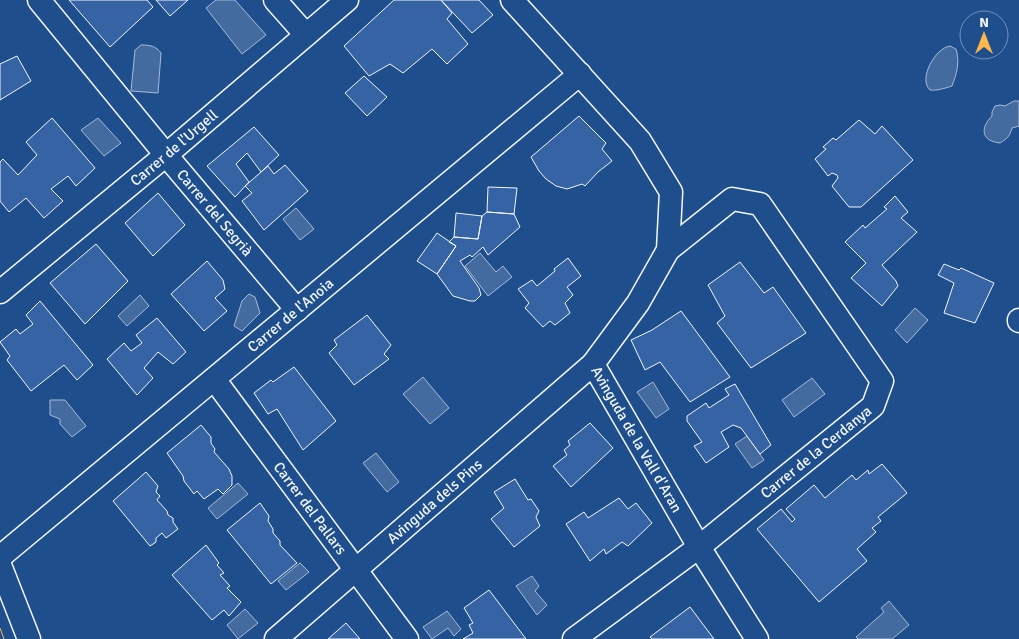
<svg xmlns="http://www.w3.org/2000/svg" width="1019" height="639" font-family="Signika,sans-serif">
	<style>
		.water { fill: #446ba0; stroke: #a8bbd7 }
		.building { fill: #3563a3; stroke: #f2f6ff }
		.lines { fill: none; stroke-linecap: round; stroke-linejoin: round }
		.street-casing { stroke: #f2f6ff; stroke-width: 25 }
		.street { stroke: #1f4e8c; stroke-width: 22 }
		.power { stroke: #ffb74d; stroke-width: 1; stroke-dasharray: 18 4 2.5 4; stroke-linecap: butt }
		.labels { text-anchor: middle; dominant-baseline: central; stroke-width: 4; stroke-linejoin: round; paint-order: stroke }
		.street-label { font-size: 15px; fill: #f2f6ff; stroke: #1f4e8c }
	</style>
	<rect width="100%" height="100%" fill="#1f4e8c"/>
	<path class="water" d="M216 0H235L266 35 242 54 206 8Z
		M141 45C150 45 156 46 161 53L158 93 131 91 135 50Z
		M950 46 956 49C960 62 957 73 952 86 946 88 936 91 930 90 918 79 935 48 950 46Z
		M1014 101H1019V126L1012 128C1010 136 1007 139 1000 143 981 141 980 128 992 116V112L995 106 1000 105 1005 106Z
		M98 118 121 143 104 156 81 130Z
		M296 208 314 229 300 240 283 219Z
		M480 253 496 272 503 266 512 277 488 296 465 266Z
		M249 294 255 297 260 313 242 331 234 326 242 301Z
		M140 295 149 306 127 326 118 316Z
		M915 308 928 320 907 343 895 330Z
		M423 377 449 408 430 424 403 394Z
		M812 378 825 394 794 417 782 400Z
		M653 382 669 409 656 418 637 392Z
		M50 400H65L86 426 72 437 60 424V419L50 415Z
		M747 436 764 460 752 468 735 444Z
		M376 453 399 482 387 492 363 463Z
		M238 483 248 494 217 519 208 508Z
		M300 563 309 572 286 590 278 581Z
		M532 576 539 586 535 591 547 605 537 615 516 586Z
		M889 601 909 625 892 639H858L856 637 884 612 881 608Z
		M245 609 258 623 238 639 227 625Z
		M447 611 461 629 454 636 448 628 432 639 423 627Z"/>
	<path class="building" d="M69 0H147L153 7 110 47Z
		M156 0H188L170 16Z
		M394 0H441L452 13 447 19 468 44 447 64 432 49 403 73 390 64 369 76 344 46Z
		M441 0H479L493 15 472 33Z
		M17 56 31 81 0 100V64Z
		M364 76 387 97 367 116 345 93Z
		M579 116 606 143 602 149 612 161 598 172 585 186 582 184 567 189 556 186 546 179 539 171 531 157Z
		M52 118 95 168 76 186 68 176 51 189 63 201 44 218 26 198 9 212 0 201V162L3 159 18 175 37 155 26 142Z
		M859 120 875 134 882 126 913 160 861 207H849L832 186 838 178 837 175 832 173 828 176 815 159 826 149 823 147 833 138 836 140Z
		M254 127 279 155 261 172 247 153 236 164 249 182 235 197 207 166Z
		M285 165 308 191 264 230 242 201 252 193 245 186 268 166 274 174Z
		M488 187 517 188 514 214 487 212Z
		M158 193 185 225 153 256 125 223Z
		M895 196 908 212 901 218 917 232 882 265 896 281 898 286 882 306 851 278 866 263 845 242 863 225 865 228 887 209 884 207Z
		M487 212 514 214 520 227 488 255 483 247 472 257 470 255 460 261 479 288 481 295 475 301H470L453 296 437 274 456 246 449 242 454 237 478 239 482 216Z
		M456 213 482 216 478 239 454 237Z
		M437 233 456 246 437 274 417 261Z
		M96 244 128 281 85 324 50 283Z
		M568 258 581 276 567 287 573 295 565 303 570 313 555 325 550 321 543 327 525 308 529 303 518 289 532 280 537 286 555 271 554 269Z
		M207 261 223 280 225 289 215 298 227 311 204 331 171 294Z
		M740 262 764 293 773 287 806 333 751 368 717 323 725 316 708 285Z
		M944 264 959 270 961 268 994 283 975 323 944 313 954 283 938 275Z
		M40 301 93 365 77 380 64 365 31 391 7 360 10 356 0 342 16 329 20 334 33 324 26 315Z
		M681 311 730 377 690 402 660 362 645 370 631 340 652 330Z
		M367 315 391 345 384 354 389 359 354 385 329 353 337 345 334 340Z
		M157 318 186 352 173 364 158 352 144 368 153 378 137 395 107 359 124 343 131 351 142 343 136 335Z
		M294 367 336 421 303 450 277 409 268 414 254 393 271 380 273 382Z
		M735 384 771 445 760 454 741 428 733 425 721 432 729 447 706 463 694 446 702 442 687 421V416L706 403 709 408 729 395 725 389Z
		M590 423 613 448 571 487 553 466 567 455 564 450 570 445 568 441Z
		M201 425 211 437V443L215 449 214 452 229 469 232 476V485L223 494 218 489 204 499 197 491 194 494 184 481 183 476 167 453Z
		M882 464 907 493 878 517 881 521 872 528 876 532 857 549 867 561 819 602 757 529 781 509 792 522 795 519 786 509 814 485 825 498 852 475 856 480 868 470 869 474Z
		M146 472 158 486 156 492 160 496 157 500 167 511 168 515 173 518V522L178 529 166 538 162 533 156 538V542L150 546 113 501Z
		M515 479 528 500 531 499 539 511 536 517 540 526 514 547 491 519 504 508 494 492Z
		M619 498 628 509 636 503 652 523 628 546 622 542 606 554 604 549 590 561 566 524 584 512 588 518Z
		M260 503 269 516 268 521 273 529V533L280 541V545L297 563 271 584 227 530Z
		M206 545 219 563 217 565 224 573 220 575 230 586 227 588 241 602 229 616 224 610 212 620 172 575Z
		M489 590 526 639H463L473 633 469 625 473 623 464 608Z
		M690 607 714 639H652L650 637Z
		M346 623 360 639H328Z"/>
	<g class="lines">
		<defs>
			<g id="street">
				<path id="s1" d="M39 0 166 155 297 310"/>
				<path d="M275 0 306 35"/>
				<path id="s2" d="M512 0 640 141 671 192 668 250 638 303 593 364 699 547 757 639"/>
				<path id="s3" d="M0 292 166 155 347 0"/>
				<path d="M1019 320V321"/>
				<path id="s4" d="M214 379 407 639"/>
				<path id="s5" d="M0 557 580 74"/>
				<path d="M0 565 29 639"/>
				<path id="s6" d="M276 639 593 364"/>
				<path id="s7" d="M574 639 699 547 873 406 882 381 760 204 732 199 668 250"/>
			</g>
		</defs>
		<use href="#street" class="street-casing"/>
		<use href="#street" class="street"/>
		<path class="power" d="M0 628 4 639"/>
	</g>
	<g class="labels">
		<g class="street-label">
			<text stroke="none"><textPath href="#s3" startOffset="226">Carrer de l'Urgell</textPath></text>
			<text stroke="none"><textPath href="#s1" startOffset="276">Carrer del Segrià</textPath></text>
			<text stroke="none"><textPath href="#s5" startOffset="378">Carrer de l'Anoia</textPath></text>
			<text stroke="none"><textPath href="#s2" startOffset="532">Avinguda de la Vall d'Aran</textPath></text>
			<text stroke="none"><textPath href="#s7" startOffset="306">Carrer de la Cerdanya</textPath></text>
			<text stroke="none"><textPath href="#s6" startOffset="210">Avinguda dels Pins</textPath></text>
			<text stroke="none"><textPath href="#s4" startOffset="161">Carrer del Pallars</textPath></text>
		</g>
	</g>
	<g transform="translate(984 35)"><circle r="24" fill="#1f4e8c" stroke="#7391ba"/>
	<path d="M0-4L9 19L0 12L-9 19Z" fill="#ffb74d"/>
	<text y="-8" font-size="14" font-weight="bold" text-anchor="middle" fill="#f2f6ff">N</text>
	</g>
</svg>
